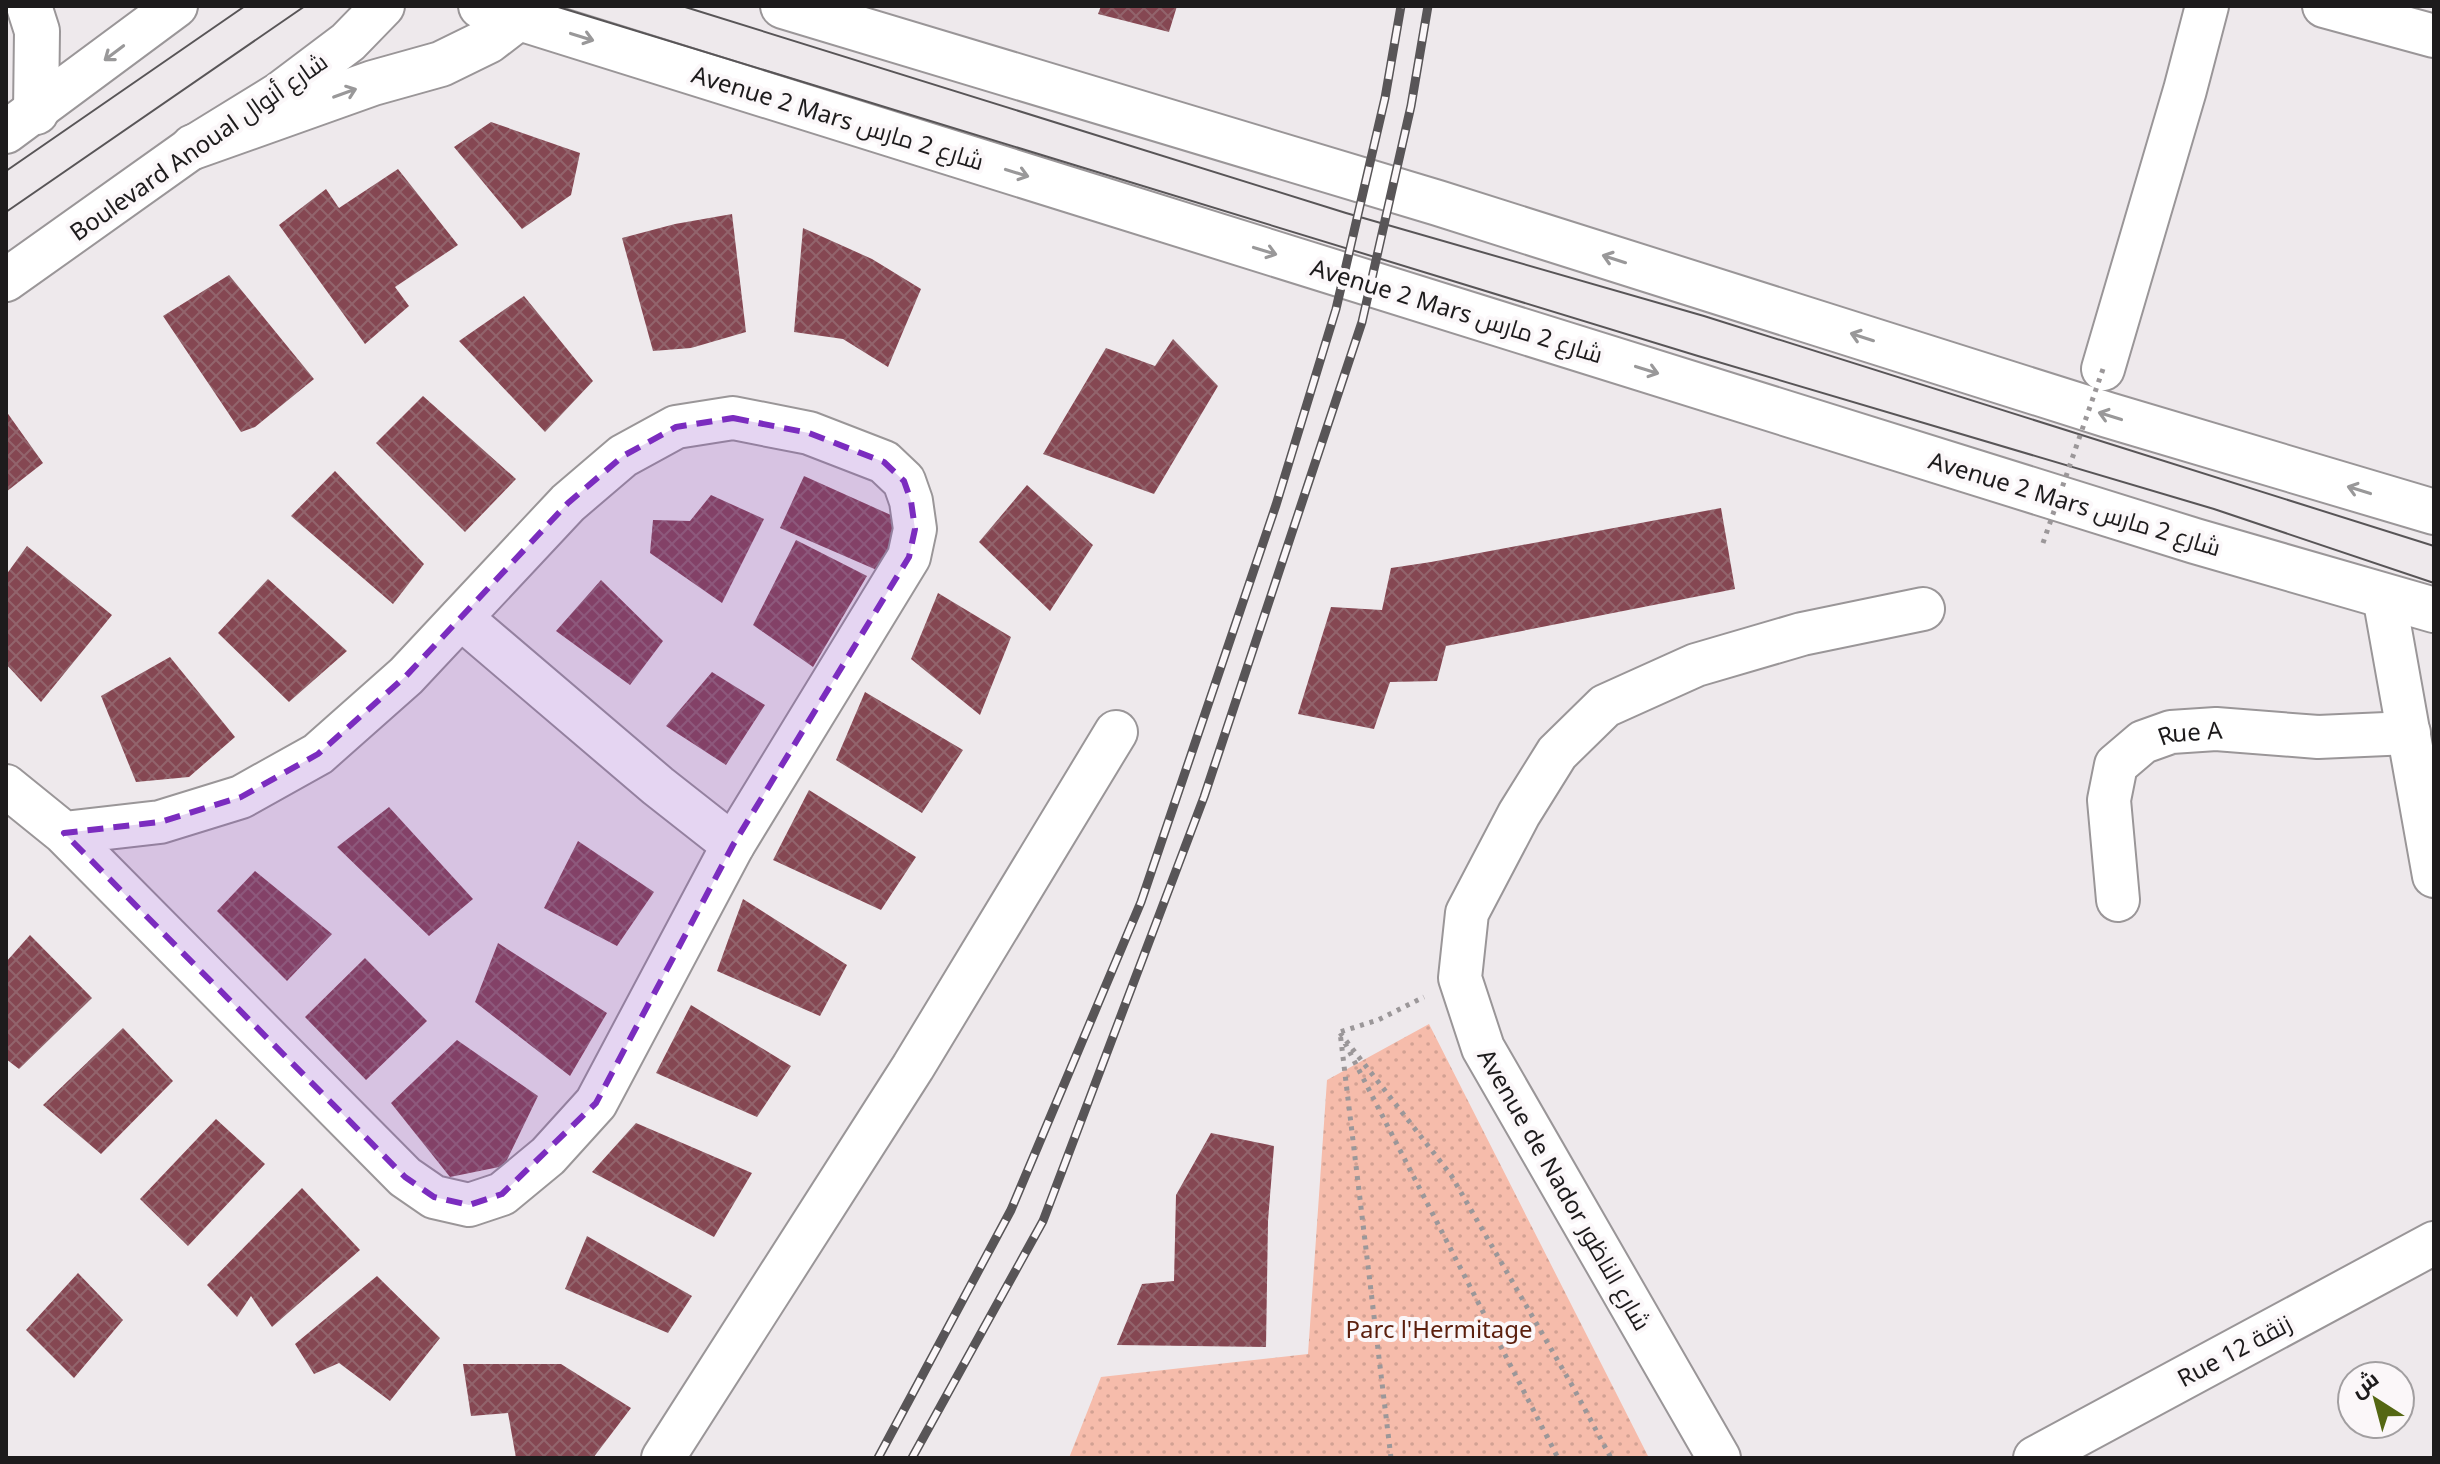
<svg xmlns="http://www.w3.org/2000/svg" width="2440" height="1464" font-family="'Noto Sans',Cairo,sans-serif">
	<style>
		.park { fill: url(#park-dots) }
		.building { fill: url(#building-cross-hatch) }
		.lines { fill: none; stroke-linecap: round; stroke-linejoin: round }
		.minor-casing { stroke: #9a9698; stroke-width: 46 }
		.major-casing { stroke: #9a9698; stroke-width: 48 }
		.path { stroke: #9b9799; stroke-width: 5; stroke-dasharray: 4 6; stroke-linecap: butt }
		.minor { stroke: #fff; stroke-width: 42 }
		.major { stroke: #fff; stroke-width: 44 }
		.tram { stroke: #585557; stroke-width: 2 }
		.rail-casing { stroke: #585557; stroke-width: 9 }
		.rail { stroke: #fbf7f9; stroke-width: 6; stroke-dasharray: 18; stroke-linecap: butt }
		.path-bridge { stroke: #9b9799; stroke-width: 5; stroke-dasharray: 4 6; stroke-linecap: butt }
		.oneway { stroke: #999899 }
		.marked { fill: #7b2cbf; fill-opacity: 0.2; stroke: #7b2cbf; stroke-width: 6; stroke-dasharray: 16 10; stroke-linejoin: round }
		.labels { text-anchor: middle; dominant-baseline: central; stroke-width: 8; stroke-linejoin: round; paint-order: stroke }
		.street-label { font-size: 24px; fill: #1d1b1c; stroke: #fbf7f9 }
		.park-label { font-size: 24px; fill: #5b1f0d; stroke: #fbf7f9 }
	</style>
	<defs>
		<pattern id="park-dots" width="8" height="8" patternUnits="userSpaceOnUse" patternTransform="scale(2)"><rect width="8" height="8" fill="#f6bcab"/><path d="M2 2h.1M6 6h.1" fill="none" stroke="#d2a193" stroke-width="1.8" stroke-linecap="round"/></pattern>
		<pattern id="building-cross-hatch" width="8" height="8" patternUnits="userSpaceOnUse" patternTransform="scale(2)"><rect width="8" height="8" fill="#854752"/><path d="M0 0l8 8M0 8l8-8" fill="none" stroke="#92646c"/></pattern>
	</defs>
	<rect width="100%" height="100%" fill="#eee9ec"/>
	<path class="park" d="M1429 1024 1649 1458H1069L1101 1377 1308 1354 1327 1080Z"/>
	<path class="building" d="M1101 6H1177L1169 32 1098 14Z
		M491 122 580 153 571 195 522 229 454 147Z
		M398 169 458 245 395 287 409 306 365 344 279 225 326 189 339 208Z
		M732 214 746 332 691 348 653 351 622 238 675 224Z
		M803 228 872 259 921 289 888 367 843 339 794 332Z
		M229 275 314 379 255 427 241 432 163 316Z
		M524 296 593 381 545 432 459 341Z
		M1173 339 1218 386 1154 494 1043 454 1106 348 1155 366Z
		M423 396 516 479 465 532 376 443Z
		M6 411 43 463 6 492Z
		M335 471 424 564 393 604 291 516Z
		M804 476 902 520 879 571 780 528Z
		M1027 485 1093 545 1050 611 979 542Z
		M711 495 764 519 722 603 650 553 653 520 690 521Z
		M1721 508 1735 589 1446 646 1437 681 1390 682 1374 729 1298 714 1331 607 1382 610 1391 568 1431 562Z
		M796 540 867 576 813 667 753 625Z
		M27 546 112 615 41 702 6 664V575Z
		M268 579 347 651 289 702 218 633Z
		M601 580 663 641 630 685 556 631Z
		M938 593 1011 637 980 715 911 659Z
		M170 657 235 737 189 777 136 782 101 696Z
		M712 672 765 705 726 765 666 726Z
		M865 692 963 750 922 813 836 760Z
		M809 790 916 857 881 910 773 860Z
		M389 807 473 899 429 936 337 847Z
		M578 841 654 892 617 946 544 908Z
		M255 871 332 934 287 981 217 911Z
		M743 899 847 965 820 1016 717 971Z
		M30 935 92 998 19 1069 6 1059V962Z
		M498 943 607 1013 570 1076 475 1002Z
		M365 958 427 1021 366 1080 305 1017Z
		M691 1005 791 1066 757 1117 656 1073Z
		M123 1028 173 1081 101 1154 43 1105Z
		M457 1040 538 1096 504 1166 450 1177 391 1103Z
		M216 1119 265 1164 188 1246 140 1199Z
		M636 1123 752 1173 714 1237 592 1172Z
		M1211 1133 1274 1146 1268 1221 1266 1347 1117 1345 1142 1284 1174 1281 1176 1195Z
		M302 1188 360 1250 272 1327 251 1296 237 1317 207 1285Z
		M587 1236 692 1296 668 1333 565 1289Z
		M78 1273 123 1320 74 1378 26 1330Z
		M377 1276 440 1338 390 1401 339 1363 314 1374 295 1344Z
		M463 1364H561L631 1408 593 1458H516L508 1413 471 1416Z"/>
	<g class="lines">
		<defs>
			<g id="minor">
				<path d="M2324 6 2434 36"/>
				<path d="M6 132 176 6"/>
				<path d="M6 280 193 147 279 94 348 42 383 6"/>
				<path d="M2103 369 2185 90 2207 6"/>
				<path d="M2384 596 2434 876"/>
				<path d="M461 618 658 786 733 845"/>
				<path d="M6 786 64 833 405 1177 434 1197 469 1205 502 1194 548 1156 596 1103 733 845 909 557 915 529 911 501 904 481 884 462 809 433 733 418 676 427 623 456 568 503 406 676 318 754 241 797 160 822 64 833"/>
				<path id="s1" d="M2118 900 2109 800 2116 765 2143 742 2171 732 2216 729 2318 737 2409 733"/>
				<path d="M663 1458 913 1067 1116 732"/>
				<path d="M1719 1458 1483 1048 1460 978 1467 913 1519 814 1557 753 1605 706 1696 665 1802 634 1923 609"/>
				<path d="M2035 1458 2434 1243"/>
			</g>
			<path id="major" d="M29 6 37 31 36 112
				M481 6 2195 541 2434 610
				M783 6 1438 203 2108 415 2434 512
				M193 147 373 83 441 64 488 41 518 18"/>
		</defs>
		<use href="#minor" class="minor-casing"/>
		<use href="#major" class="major-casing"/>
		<path class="path" d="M1340 1033 1451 1175 1573 1387 1611 1458
			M1345 1043 1558 1458
			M1391 1458 1340 1032 1378 1020 1424 997"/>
		<use href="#minor" class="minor"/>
		<use href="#major" class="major"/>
		<path class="tram" d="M555 6 1698 356 2214 509 2434 583
			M682 6 1346 213 1704 316 2434 546
			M6 171 245 6
			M6 212 305 6"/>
		<defs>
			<path id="rail" d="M878 1458 1011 1210 1141 902 1276 505 1336 309 1385 98 1401 6
				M912 1458 1043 1221 1204 797 1362 322 1411 106 1428 6"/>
		</defs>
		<use href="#rail" class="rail-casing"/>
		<use href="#rail" class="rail"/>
		<path class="path-bridge" d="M2043 543 2103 369"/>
	</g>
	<defs><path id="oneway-shaft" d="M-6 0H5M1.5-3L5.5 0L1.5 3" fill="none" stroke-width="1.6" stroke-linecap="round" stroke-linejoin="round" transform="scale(2)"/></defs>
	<g class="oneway">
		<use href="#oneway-shaft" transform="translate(582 37) rotate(17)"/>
		<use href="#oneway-shaft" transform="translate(114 53) rotate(143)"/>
		<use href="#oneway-shaft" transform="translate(345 93) rotate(-20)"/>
		<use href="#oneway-shaft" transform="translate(1017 173) rotate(17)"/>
		<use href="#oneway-shaft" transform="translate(1265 251) rotate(17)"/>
		<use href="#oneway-shaft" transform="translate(1614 259) rotate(-162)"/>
		<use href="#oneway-shaft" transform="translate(1862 337) rotate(-162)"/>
		<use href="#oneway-shaft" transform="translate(1647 370) rotate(17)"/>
		<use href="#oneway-shaft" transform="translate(2110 416) rotate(-163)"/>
		<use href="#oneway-shaft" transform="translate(2359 490) rotate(-163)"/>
	</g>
	<path class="marked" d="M733 418 809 433 884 462 904 481 911 501 915 529 909 557 733 845 596 1103 502 1194 469 1205 434 1197 405 1177 64 833 160 822 241 797 318 754 406 676 568 503 623 456 676 427Z"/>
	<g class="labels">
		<g class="street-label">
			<text transform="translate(838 117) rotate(17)">Avenue 2 Mars شارع 2 مارس</text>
			<text transform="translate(198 146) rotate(-35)">Boulevard Anoual شارع أنوال</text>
			<text transform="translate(1457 310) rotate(17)">Avenue 2 Mars شارع 2 مارس</text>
			<text transform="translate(2075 503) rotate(17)">Avenue 2 Mars شارع 2 مارس</text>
			<text stroke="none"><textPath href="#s1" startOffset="220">Rue A</textPath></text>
			<text transform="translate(1565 1189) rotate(60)">Avenue de Nador شارع الناظور</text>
			<text transform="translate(2234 1350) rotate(-28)">Rue 12 زنقة</text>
		</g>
		<g class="park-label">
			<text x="1439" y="1328">Parc l'Hermitage</text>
		</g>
	</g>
	<rect width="2440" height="1464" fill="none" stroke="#1d1b1c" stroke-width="16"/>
	<g transform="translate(2376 1400) rotate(324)"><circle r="38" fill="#fbf7f9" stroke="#a29fa1" stroke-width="2"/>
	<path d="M0-6L14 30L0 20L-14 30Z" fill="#546713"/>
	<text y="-12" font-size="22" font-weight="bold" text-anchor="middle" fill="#1d1b1c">ش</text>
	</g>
</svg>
